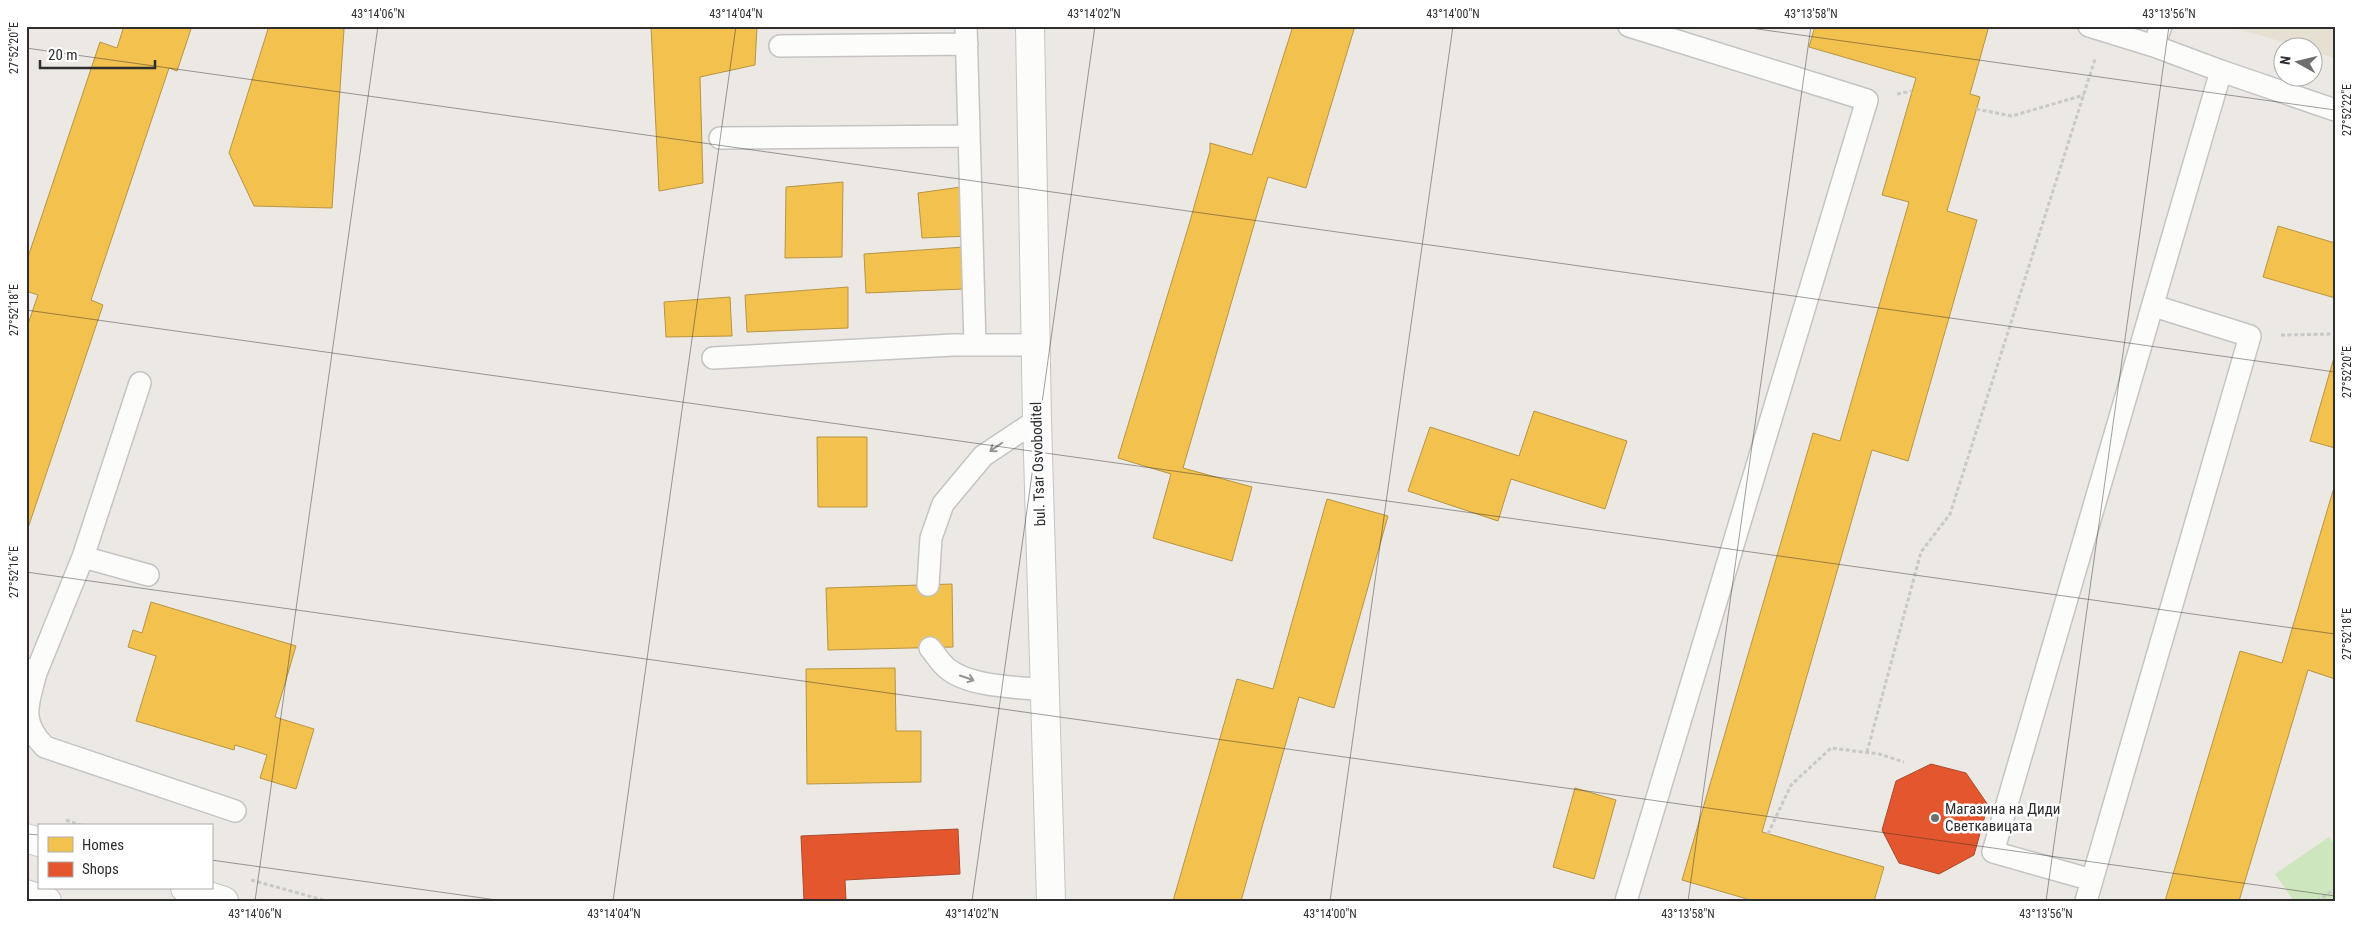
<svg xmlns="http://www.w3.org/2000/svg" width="2361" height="927" font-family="'Roboto Condensed',sans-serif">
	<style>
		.education { fill: #e6e0d3 }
		.green { fill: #cee6be }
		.homes { fill: #f2c14e; stroke: #b79544 }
		.shops { fill: #e4572e; stroke: #ad4b2e }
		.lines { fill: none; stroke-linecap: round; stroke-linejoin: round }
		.service-casing { stroke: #c5c4c5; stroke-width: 24 }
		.tertiary-casing { stroke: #c5c4c5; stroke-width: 30 }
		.secondary-casing { stroke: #c5c4c5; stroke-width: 30 }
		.path { stroke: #c9c9c8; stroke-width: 3; stroke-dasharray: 4 2.5; stroke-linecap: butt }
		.service { stroke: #fcfcfb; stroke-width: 21 }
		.tertiary { stroke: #fcfcfb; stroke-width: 28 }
		.secondary { stroke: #fcfcfb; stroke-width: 28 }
		.oneway { stroke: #959594 }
		.ticks { fill: none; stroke: #2e2e2e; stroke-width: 1; stroke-opacity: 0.45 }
		.poi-dot { fill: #706f6e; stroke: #fff; stroke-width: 2 }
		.labels { text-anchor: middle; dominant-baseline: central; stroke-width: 5; stroke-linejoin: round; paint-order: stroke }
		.street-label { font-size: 15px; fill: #2e2e2e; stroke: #fff }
		.poi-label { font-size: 15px; fill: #2e2e2e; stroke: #fff; text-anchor: start }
		.neatline { fill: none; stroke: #2e2e2e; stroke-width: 2 }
		.ticks-label { font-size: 12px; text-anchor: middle; fill: #2e2e2e }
	</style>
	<rect width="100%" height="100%" fill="#ece8e4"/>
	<path class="education" d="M2228 26H2335V58L2314 52V48L2300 47Z"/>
	<path class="green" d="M2329 837 2335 845V901H2294L2275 874Z"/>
	<path class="homes" d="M124 26H192L177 71 169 68 91 300 103 305 26 534V330L38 295 26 291V263L100 42 117 48Z
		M269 26H328L344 29 332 208 254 206 229 153Z
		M651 26H757L755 65 700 77 703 183 659 191Z
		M1293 26H1355L1306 188 1268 177 1183 468 1252 487 1232 561 1153 538 1171 474 1118 458 1188 228 1210 151V143L1252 155Z
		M1815 26H1989L1970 94 1980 97 1947 211 1977 220 1908 461 1872 450 1762 832 1884 867 1874 901H1754L1682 880 1813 433 1840 441 1909 202 1882 195 1916 78 1809 47Z
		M843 182 842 257 785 258 786 187Z
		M968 186V236L922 238 918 193Z
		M2278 226 2335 243V298L2263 277Z
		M964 247V289L866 293 864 254Z
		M848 287V328L747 332 745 295Z
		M730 297 732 336 666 337 664 302Z
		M2335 354V448L2310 441Z
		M1534 411 1627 441 1605 509 1511 479 1498 521 1408 491 1430 427 1519 456Z
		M817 437H867V507H818Z
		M2335 484V679L2308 670 2239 901H2165L2240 651 2282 663Z
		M1327 499 1388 516 1334 708 1299 697 1241 901H1173L1237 679 1273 689Z
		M952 584 953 647 828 650 826 588Z
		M151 602 296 646 275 717 314 729 296 789 260 778 267 755 235 745 234 750 136 721 156 656 128 647 133 630 142 633Z
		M895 668 896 731H921V782L807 784 806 669Z
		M1575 788 1616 800 1594 879 1553 867Z"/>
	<path class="shops" d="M1931 764 1966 773 1988 805 1974 855 1939 874 1899 863 1882 830 1896 781Z
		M958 829 960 874 845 880 846 901H804L801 836Z"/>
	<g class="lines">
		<defs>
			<path id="service" d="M966 26 975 345
				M2089 26 2154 46
				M780 46 967 44
				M2221 71 2335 110
				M720 138 969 136
				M713 358 953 345H1035
				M83 557 148 575
				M928 585 931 538 943 504 983 456 1037 420
				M930 648C936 655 941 664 948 669 970 687 1018 687 1046 690
				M26 669 36 673 83 557 140 383
				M36 673C28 704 19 721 45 747L235 811
				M2092 880 1993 852 2221 71 2154 46 2161 26
				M1626 901 1867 100 1629 26
				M2086 901 2250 336 2154 306"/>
			<path id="tertiary" d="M26 838 39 842
				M185 888 224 901
				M26 894 47 901"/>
			<path id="secondary" d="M1030 26 1037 420 1051 901"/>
		</defs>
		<use href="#service" class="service-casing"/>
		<use href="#tertiary" class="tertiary-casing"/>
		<use href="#secondary" class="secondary-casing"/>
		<path class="path" d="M1897 94 1912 91
			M1976 109 2012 116 2084 95
			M2281 335 2335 334
			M1867 752 1921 552 1950 514 2095 59
			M66 820 84 826
			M1768 834 1791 785 1831 748 1879 754 1904 762
			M251 880 327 901
			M1745 901 1747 899
			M2317 901 2335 889"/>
		<use href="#service" class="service"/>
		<use href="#tertiary" class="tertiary"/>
		<use href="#secondary" class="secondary"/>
	</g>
	<defs><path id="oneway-shaft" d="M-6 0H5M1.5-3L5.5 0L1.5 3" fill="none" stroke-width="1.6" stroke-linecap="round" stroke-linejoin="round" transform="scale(1.25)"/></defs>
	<g class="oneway">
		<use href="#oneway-shaft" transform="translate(996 447) rotate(145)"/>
		<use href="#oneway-shaft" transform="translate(967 678) rotate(19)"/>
	</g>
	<path class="ticks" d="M1736 26 2335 110M26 48 2335 372M26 310 2335 634M26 572 2335 896M26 834 39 835M211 860 504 901M255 901 378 26M613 901 736 26M972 901 1095 26M1330 901 1453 26M1688 901 1811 26M2046 901 2169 26"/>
	<circle class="poi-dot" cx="1935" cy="818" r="5"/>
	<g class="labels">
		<g class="street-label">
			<text transform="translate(1038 464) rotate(-92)">bul. Tsar Osvoboditel</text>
		</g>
		<g class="poi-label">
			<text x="1945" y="809">Магазина на Диди<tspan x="1945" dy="17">Светкавицата</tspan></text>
		</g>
	</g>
	<rect width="2361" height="927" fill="none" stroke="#ffffff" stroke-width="55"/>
	<rect x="38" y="824" width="175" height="65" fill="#ffffff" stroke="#ababab"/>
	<rect x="48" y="837" width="25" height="15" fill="#f2c14e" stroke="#ababab"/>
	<text x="82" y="850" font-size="15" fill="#2e2e2e">Homes</text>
	<rect x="48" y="862" width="25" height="15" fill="#e4572e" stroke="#ababab"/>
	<text x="82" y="874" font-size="15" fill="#2e2e2e">Shops</text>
	<g transform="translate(2298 62) rotate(278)"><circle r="24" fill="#ffffff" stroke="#ababab"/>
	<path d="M0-4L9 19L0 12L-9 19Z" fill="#706f6e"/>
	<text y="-8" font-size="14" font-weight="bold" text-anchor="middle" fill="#2e2e2e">N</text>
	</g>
	<path d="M40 60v8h115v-8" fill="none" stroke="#2e2e2e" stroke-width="2.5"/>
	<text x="48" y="60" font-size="15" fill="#2e2e2e" stroke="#ffffff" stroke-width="4" paint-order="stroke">20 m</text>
	<rect x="28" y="28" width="2306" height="872" class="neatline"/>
	<g class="ticks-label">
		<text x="378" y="18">43°14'06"N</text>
		<text x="736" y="18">43°14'04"N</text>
		<text x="1094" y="18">43°14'02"N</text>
		<text x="1453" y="18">43°14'00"N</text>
		<text x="1811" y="18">43°13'58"N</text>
		<text x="2169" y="18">43°13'56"N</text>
		<text transform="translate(14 48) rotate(-90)" y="4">27°52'20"E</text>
		<text transform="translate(2347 110) rotate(-90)" y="4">27°52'22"E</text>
		<text transform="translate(14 310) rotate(-90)" y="4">27°52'18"E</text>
		<text transform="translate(2347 372) rotate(-90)" y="4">27°52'20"E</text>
		<text transform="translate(14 572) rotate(-90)" y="4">27°52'16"E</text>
		<text transform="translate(2347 634) rotate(-90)" y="4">27°52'18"E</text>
		<text x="255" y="918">43°14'06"N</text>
		<text x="614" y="918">43°14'04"N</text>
		<text x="972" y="918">43°14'02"N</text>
		<text x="1330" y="918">43°14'00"N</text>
		<text x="1688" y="918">43°13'58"N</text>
		<text x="2046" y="918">43°13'56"N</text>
	</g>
</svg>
